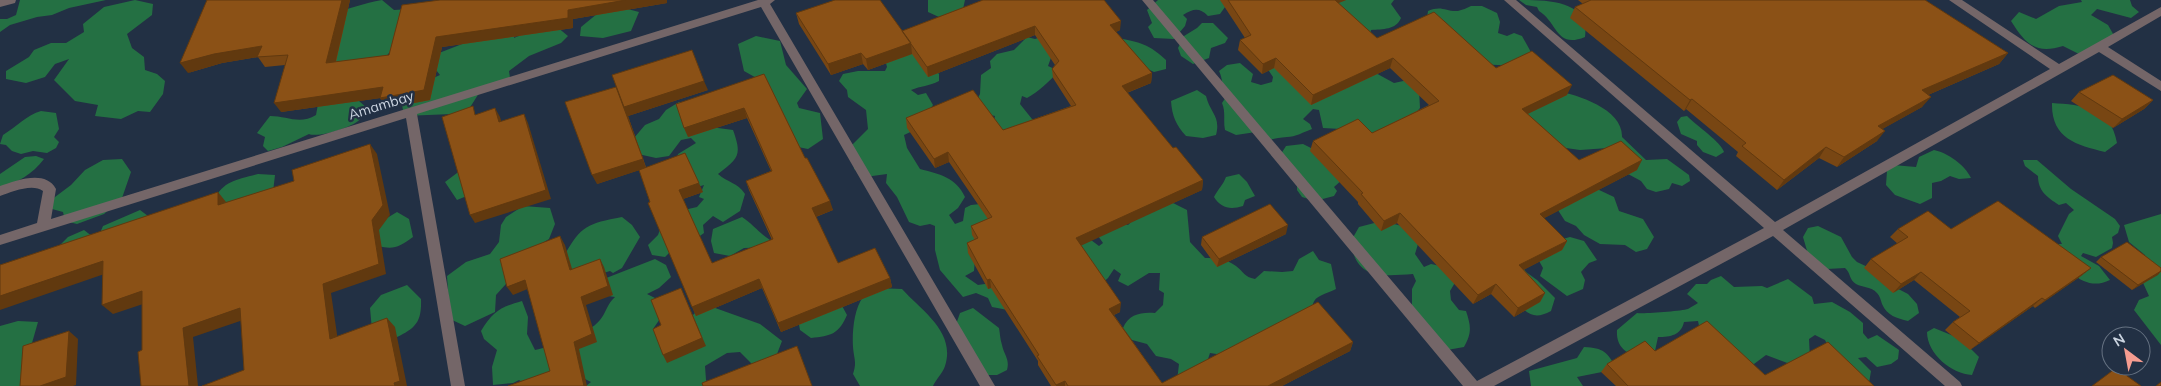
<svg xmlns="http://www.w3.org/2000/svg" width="2161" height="386" font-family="Mulish,sans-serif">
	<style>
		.forest { fill: #247043 }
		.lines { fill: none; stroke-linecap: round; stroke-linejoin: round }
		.minor { fill: #746668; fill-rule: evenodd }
		.wall { fill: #784613 }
		.shaded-wall { fill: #61390f }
		.building { fill: #8b5116; stroke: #61390f }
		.labels { text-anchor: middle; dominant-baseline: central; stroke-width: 5; stroke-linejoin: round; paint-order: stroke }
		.street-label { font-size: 14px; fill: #cbd4e0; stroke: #223044 }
	</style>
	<rect width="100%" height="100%" fill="#223044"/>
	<path class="forest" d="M20 0H106L69 8 52 15 37 17 10 25 0 32V19H7L16 15Z
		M135 0 153 4 152 15 127 34 132 48 144 57 145 70 157 74 165 81 163 94 150 112 138 111 121 119 95 116 98 105 75 101 54 80 69 59 55 64 45 77 26 83 6 79V71L29 57 34 50 51 43H66L84 32 83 24 104 7Z
		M382 0 394 10 410 9 395 47 388 54 385 60 332 63V13C349 9 364 3 382 0Z
		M928 0H965L963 9 939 17 928 12Z
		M1158 0H1230L1220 14 1208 16C1199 7 1193 9 1183 15L1187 19 1185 26 1174 39 1154 38 1148 27 1152 23 1147 10Z
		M1340 0H1394L1391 4 1401 18C1396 30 1383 29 1371 30L1370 37 1303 11Z
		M1519 0C1547 0 1590 0 1585 37 1556 49 1558 23 1539 11L1537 7 1526 5Z
		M2081 0H2130L2132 6 2139 12 2131 18 2097 9 2091 15 2108 25 2116 39 2083 56 2063 46C2035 55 2025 43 2011 21L2019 12 2036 19 2059 6 2082 2Z
		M1471 6H1482L1497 13 1500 22 1498 33 1507 36 1514 33 1522 36 1532 54C1517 63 1504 67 1487 64L1427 18 1428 11C1442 5 1446 12 1458 11 1462 10 1467 8 1471 6Z
		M620 7 639 12 631 31 603 38 580 36 581 27 603 9Z
		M515 11 514 38 535 29 557 27 568 36 561 43 529 56 509 71 510 78 481 90 469 109 452 114 404 116 401 99 422 83 440 75 433 66 439 53 475 39Z
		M1202 23H1213L1228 38 1225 43 1211 48 1209 58 1193 64 1181 56 1178 48 1184 36 1197 28Z
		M756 36 780 41 786 65 807 89 797 103 799 108 820 113 823 139 808 149 793 146 767 84 744 71 738 44Z
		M1027 37 1035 39 1041 37 1052 55 1048 66 1059 71C1050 81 1038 92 1027 98L1022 96 1020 104 1032 119 1039 123 991 134 995 116 977 112 974 106 980 94 981 75 991 68 990 61 997 54 1014 50Z
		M1123 39C1143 43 1151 46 1166 60V69L1154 72 1139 65 1107 44Z
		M914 49 930 62 939 74V81C929 86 921 86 911 90L918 95 926 93 933 105 917 129 904 135 907 148 920 169C939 174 956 177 965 197L958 208 949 215 955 224 963 221 965 208 971 205 990 203 1001 217 976 247 974 271 965 276 978 285 998 282 1008 310 992 307 988 298 976 293 963 297 940 270 935 250V226L930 224 920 226 909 222 897 197 886 183 887 174 865 177 854 169 853 154 849 148 868 129 866 110 848 97 847 90 839 81 843 74 858 71H885L887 67 885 59Z
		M1240 63 1253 74 1251 82 1261 85 1272 82 1273 77 1267 68 1269 65 1372 71 1394 83 1408 80 1419 90 1420 108 1414 115 1370 140 1369 130 1364 127 1341 129 1323 128 1319 110 1313 109 1303 119 1310 124 1312 129C1304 132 1295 137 1287 137 1279 138 1274 138 1266 141L1256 132 1236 135 1225 130C1223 121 1226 112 1222 103L1226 97C1222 88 1223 79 1219 71L1227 65Z
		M1197 90 1206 96C1210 113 1221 116 1216 135L1203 138 1186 136C1176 125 1172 116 1171 101Z
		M1557 91C1578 95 1623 109 1622 137L1646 160 1667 159 1689 175 1690 181 1682 186 1672 183 1669 189 1656 192 1647 189 1641 181 1628 174 1608 148 1580 150 1559 147 1521 110Z
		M348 96 359 101 367 108C365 111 363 115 361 118 355 127 319 138 309 134L282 147 268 151 263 146 265 137 257 133 270 116C287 116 300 125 316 115L318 104Z
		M679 102 700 112 703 126 733 130C742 155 739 158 718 174 728 183 737 182 745 194L740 211 723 222 713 216 703 225 704 233 690 243 675 247 665 257 652 255 648 245 658 235 662 224 684 210 697 207 704 199 699 197 704 185 691 189 677 159 678 154 696 143 691 138 681 140 669 156 656 158 638 154 634 138 645 125 659 119 666 110Z
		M2052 103C2082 105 2111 107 2117 143L2105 152C2076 145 2051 138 2052 103Z
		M41 111 56 113 59 129 54 137 59 142 56 148 47 153 33 151 21 154 12 151 6 145 0 144 3 135C16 127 27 115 41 111Z
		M1687 116C1697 126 1721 142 1724 152L1716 157 1703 152 1697 145V141L1681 134 1677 122 1681 117Z
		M1303 144 1323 154 1343 179 1334 187 1337 191 1334 196 1315 201 1302 197 1297 190V181L1279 157 1286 146Z
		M1934 150C1948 153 1965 165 1971 178L1959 179 1950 176 1941 181 1932 183V198L1920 204 1895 195 1886 185 1887 171 1893 165 1916 167 1919 157Z
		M36 156 44 159C33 174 16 183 0 189V174L25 157Z
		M122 159 131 172 122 198 104 214 77 224 65 221 63 212 52 209 51 200 71 185 85 170 103 160Z
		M2023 160H2037L2071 189 2115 219 2120 226 2118 233 2112 237 2113 243 2112 248 2096 257 2083 253 2081 256 2099 266 2110 280C2082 294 2062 264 2048 244H2062L2058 236 2069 214 2074 210 2066 203 2059 205C2047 197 2038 191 2038 176L2025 166Z
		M461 170 474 193 457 200 445 182Z
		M258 174 275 175 273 192 254 213 213 201C224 180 237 180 258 174Z
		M1239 174 1247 182 1255 196 1245 200 1243 206C1230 210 1221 208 1214 197 1218 189 1223 185 1226 177Z
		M1597 189 1614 197 1619 211 1643 219 1654 237 1647 249 1636 252 1625 245 1600 244 1584 235 1576 226 1565 221 1556 207Z
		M1165 199 1187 210 1190 242 1205 258C1215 258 1227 259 1236 266 1244 272 1244 277 1255 279L1264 271 1282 272 1293 271 1299 259 1313 251 1319 260 1331 264 1336 289C1317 298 1311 295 1312 319L1223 355 1210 353 1207 362 1177 381 1179 364 1171 359 1156 356 1147 344 1132 340 1123 328C1129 314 1141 312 1155 313L1163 305 1164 293 1159 290 1160 273H1149L1128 286 1118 281 1121 274 1114 269 1108 278 1092 292 1044 257 1087 237 1099 246 1103 243 1096 233 1115 221 1128 225 1134 219Z
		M523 206 550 208 555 224 549 239 526 253 516 273 496 295 495 312 465 326 450 319 447 276 466 262 490 254 499 242 501 225 506 217Z
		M140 210 148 216 146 221 117 248 101 252 100 255 72 258 61 262 57 248 68 237 84 230 93 237 100 233 103 226Z
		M397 212 409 219 413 237C399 247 394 250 378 246L375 232 382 221Z
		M2161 214V345L2134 310 2139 300 2149 296 2139 274 2142 269 2145 255 2129 242 2124 225Z
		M622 217 632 225 640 237 622 268 613 273 610 271 597 275 567 269 563 258C581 225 587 224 622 217Z
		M742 217C753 224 759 233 770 240L767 247 744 248 730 256 714 253 711 241 713 229Z
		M1382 221 1406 227 1418 244 1415 254 1424 267 1431 264 1450 268 1456 281 1450 291 1451 300 1459 310 1466 311C1471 326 1472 333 1464 347L1447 350 1412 308V289L1416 281 1413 274C1382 276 1355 280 1351 241L1359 227Z
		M1818 226 1841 237 1852 257 1857 262 1872 269 1883 281 1908 294 1917 304 1919 313 1908 321C1897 318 1887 316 1882 304 1881 301 1880 296 1877 293 1871 286 1863 288 1856 284 1849 280 1851 273 1845 268L1827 269 1808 254 1803 237 1808 228Z
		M1570 237 1584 241 1597 260 1589 263 1581 272 1585 280 1583 289 1567 296 1540 276 1543 268 1538 259 1559 240Z
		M1517 258 1526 272 1537 280 1555 298 1551 311C1538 318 1531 317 1521 307Z
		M655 259 666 265 671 277 659 288 647 294 657 299 664 313 653 329 667 341 704 304 760 324 782 341 777 354 753 365 740 352 727 353 705 366 706 380 710 386H586L591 382 579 376 528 386 519 380 513 383 493 385 492 367 497 350 484 339 481 331C493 311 501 307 522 301L528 317 527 334 535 350C552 346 589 334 600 320 606 313 607 304 615 297L595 294 596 282Z
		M1721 276 1734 287 1762 286 1767 288 1788 279 1812 297 1814 304 1832 302 1850 312 1863 323V333L1868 339 1877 335 1899 350 1898 359 1891 364 1877 367 1866 357 1858 358 1871 371 1869 383 1831 352 1825 340 1815 335 1809 339 1810 359 1798 367 1766 355 1746 370 1701 335 1698 321 1684 322C1681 335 1671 337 1658 337L1655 351 1638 359C1625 351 1616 347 1617 330L1637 313C1645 314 1681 311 1688 309 1691 307 1695 305 1698 303L1687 294 1696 284H1707L1711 280Z
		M407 285 421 299C422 324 414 329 393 339L372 330 370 308 381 295Z
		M876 288 902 289C922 311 956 332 945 366 943 373 936 379 933 386H860L853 374C857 362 854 359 853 347 852 332 854 309 863 297 866 293 872 291 876 288Z
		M841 304 847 315C839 334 831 336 811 338L800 330 798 319Z
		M973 308 999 328C1000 333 1000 339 1002 345 1004 355 1010 359 1007 370L997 375H981L953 333 960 313Z
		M18 321 38 322 32 343 22 349 41 361 22 386H0V326Z
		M1934 328 1961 339 1979 357 1972 375C1952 374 1927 354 1927 332Z
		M1584 347C1604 348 1607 352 1617 369L1577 377 1583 386H1531L1529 371 1577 358Z"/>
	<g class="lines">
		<path class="minor" d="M0 0H16L15 3 0 7Z
			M758 0H775L770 4 995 386H980L761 7 417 114 465 386H451L406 118 0 245V235L37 223 43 191C32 183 12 192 0 196V186C16 181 45 169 56 189L51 219Z
			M1142 0H1153L1477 381 1764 228 1504 0H1516L1775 222 2050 69 1949 0H1962L2059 64 2161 7V16L2108 47 2161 81V91L2099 52 1783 230 1960 382 1962 386H1945L1773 236 1494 386H1463Z"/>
	</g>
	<path class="wall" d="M350 0 336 62 389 55 402 5 667 3 573 19V28L442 47 430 100 387 108 380 98 281 112 285 65 265 67 258 57 222 63 188 73Z
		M983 0 1120 30 1116 32 1152 73 1151 83 1127 93 1173 148 1203 180 1202 190 1080 245 1120 312 1114 315 1162 383 1353 342 1350 351 1282 386H1051L1038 365V361L991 288 988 289 968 253 967 243 975 240 972 235 971 226 988 219 949 162 935 168 907 128 906 118 1003 130 1071 106 1053 78 1052 69 1055 65 1035 35 928 77 912 54 868 70 863 64 831 75 799 24 796 13 902 31Z
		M1220 0H1346L1338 3 1377 38 1496 68 1567 95 1527 114 1579 160 1637 170 1544 218 1567 241 1562 250 1523 270 1545 293 1540 302 1514 317 1491 294 1473 304 1397 223 1381 231 1358 204V202L1310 151 1313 141 1372 133 1429 105 1390 68 1311 105 1274 68 1262 74 1238 50 1240 40 1245 38Z
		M1578 0H1925L2008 53 1999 64 1928 95 1922 107 1882 129 1877 141 1837 167 1819 158 1777 190 1736 156 1738 152 1686 109 1684 111 1570 18 1575 7 1583 4Z
		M764 74 805 158 833 210 816 217 838 263 890 278 892 287 781 332 762 288 696 316 650 202 639 170 597 184 616 87 708 90 628 116 646 167 703 192 683 199 712 263 772 240 749 190 746 181 771 171 747 118 688 137Z
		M2079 92 2153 100 2144 109 2113 128 2071 101Z
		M1898 229H1951L2091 268 2081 276 2035 308 2033 306 1970 350 1945 330 1953 322 1960 317 1914 280 1893 293 1864 268 1871 259 1898 244 1890 237Z
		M1286 234 1217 267 1201 245 1202 237Z
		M2101 257 2161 268V272L2132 290 2096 262Z
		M1655 351 1765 375 1873 386H1616L1601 372 1607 364Z"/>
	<path class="shaded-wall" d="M342 0H350L333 73 326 63Z
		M626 0H667V3L573 19V28L442 47 430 100 387 108 380 98 388 97 281 112 274 103 436 37 568 10Z
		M1330 0H1346L1329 7Z
		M1121 21 1120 30 1109 35 1110 25Z
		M1035 26V35L928 77 927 67Z
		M911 43 912 54 868 70 866 59Z
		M262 46 269 55 222 63 188 73 180 63 214 54Z
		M861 53 863 64 831 75 828 64Z
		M2008 53 1999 64 1914 101 1922 90Z
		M1276 58 1274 68 1262 74 1263 64Z
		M1393 58 1390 68 1311 105 1313 95Z
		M1152 73 1151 83 1121 95 1122 86Z
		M704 81 708 90 628 116 646 168 597 184 592 175 616 87Z
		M1572 85 1567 95 1517 119 1522 109Z
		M1931 97 1922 107 1870 136 1878 126Z
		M1692 99 1686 109 1684 111 1690 100Z
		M2153 100 2144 109 2113 128 2122 119Z
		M495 108 500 117 504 130 499 122Z
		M744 108 747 118 688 137 684 128Z
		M524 114 528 123 551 199 475 223 470 215Z
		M1885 131 1877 141 1837 167 1844 157Z
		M370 144 377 154 390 215 379 230 386 274 331 293 339 348 330 339 323 284 372 220Z
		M1826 147 1819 158 1777 190 1784 180Z
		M948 152 949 162 935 168 934 159Z
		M1642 160 1637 170 1535 223 1540 214Z
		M1203 180 1202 190 1076 248V238Z
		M699 183 703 192 683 199 679 190Z
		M218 192 226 202 218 205Z
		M830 201 833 210 815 217 812 208Z
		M1400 213 1397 223 1381 231 1384 221Z
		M1288 225 1286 234 1217 267 1219 259Z
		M560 236 565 245 575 279 570 270Z
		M1567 241 1562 250 1514 275 1519 265Z
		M600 259 604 267 613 295 586 305 597 342 579 349 587 386H584L574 342 581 297Z
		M103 261 113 271 0 310V296Z
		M2091 268 2081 276 2035 308 2045 300Z
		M2161 271 2158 275 2132 290 2138 285Z
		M1921 272 1914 280 1893 293 1901 284Z
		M890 278 892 287 781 332 778 323Z
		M759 279 762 288 696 316 692 307Z
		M990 279 991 288 988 289 987 280Z
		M525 280 530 288 513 295 507 287Z
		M1496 284 1491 294 1473 304 1478 295Z
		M142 291 152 301 113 314 102 305Z
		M1545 293 1540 302 1514 317 1518 308Z
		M685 297 706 346 667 363 663 355Z
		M2042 298 2033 306 1970 350 1979 343Z
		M1121 303 1120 312 1109 317V309Z
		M240 308 249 318 193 337 198 386H189L183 328Z
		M387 318 395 327 407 386H395Z
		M69 331 78 339 76 385 73 386H40Z
		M1353 342 1350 351 1282 386H1268Z
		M1065 381V386H1056V385Z"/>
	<path class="building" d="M207 0H342L326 63 389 55 402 5 440 0H626L568 10V18L436 37 424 90 380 98 383 87 274 103 288 55 257 57 262 46 214 54 180 63Z
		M835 0H880L911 43 866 59 861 53 828 64 796 13Z
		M983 0H1104L1121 21 1110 25 1152 73 1122 86 1173 148 1176 147 1203 180 1076 238 1121 303 1109 309 1162 383 1318 302 1353 342 1268 386H1068L1065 381 1056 385 1037 356 1039 355 990 279 987 280 967 243 978 238 971 226 992 217 948 152 934 159 906 118 973 90 1003 130 1076 105 1052 69 1059 61 1035 26 927 67 902 31Z
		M1228 0H1335L1377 38 1434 12 1496 68 1532 51 1572 85 1522 109 1579 160 1621 141 1642 160 1540 214 1567 241 1519 265 1545 293 1518 308 1496 284 1478 295 1400 213 1384 221 1361 194 1363 193 1313 141 1358 119 1372 133 1439 101 1393 58 1313 95 1276 58 1263 64 1240 40 1251 35Z
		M1591 0H1925L2008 53 1922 90 1931 97 1878 126 1885 131 1844 157 1826 147 1784 180 1742 146 1746 143 1692 99 1690 100 1575 7Z
		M692 50 704 81 624 107 612 75Z
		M764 74 805 158H807L830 201 812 208 838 263 875 248 890 278 778 323 759 279 692 307 648 203 650 202 639 170 685 153 699 183 679 190 712 263 773 239 746 181 772 171 744 108 684 128 676 104Z
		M2113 75 2153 100 2122 119 2079 92Z
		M616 87 643 159 592 175 565 102Z
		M473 106 475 115 495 108 499 122 524 114 546 190 470 215 442 117Z
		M370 144 383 205 372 220 379 264 323 284 330 339 387 318 400 381 394 383 395 386H202L244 370 240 308 183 328 189 386H141L138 352 142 350V291L102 305 103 261 0 296V265L218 192V205L294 181 292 170Z
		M1998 201 2091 268 2045 300 2042 298 1979 343 1953 322 1970 311 1921 272 1901 284 1871 259 1908 237 1898 229 1928 211 1951 229Z
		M1270 204 1288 225 1219 259 1202 237Z
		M560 236 570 270 600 259 608 286 581 297 592 334 574 342 584 386H508L550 371 525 280 507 287 500 259Z
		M2127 242 2161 268V271L2138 285 2101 257Z
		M681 288 702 338 663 355 653 329 661 325 651 300Z
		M1707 321 1765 375 1828 342 1874 386H1628L1607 364 1645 341 1655 351Z
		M69 331 66 377 40 386H20L23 346Z
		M797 346 812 386H703L702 383Z
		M2116 368 2141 386H2092Z
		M2161 382V386H2156Z"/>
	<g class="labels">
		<g class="street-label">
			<text transform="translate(381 105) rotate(-17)">Amambay</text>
		</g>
	</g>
	<g transform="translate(2126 351) rotate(328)"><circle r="24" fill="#223044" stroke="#667282"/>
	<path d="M0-4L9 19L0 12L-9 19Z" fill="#f59c90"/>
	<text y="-8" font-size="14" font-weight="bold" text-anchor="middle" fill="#cbd4e0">N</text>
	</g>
</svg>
